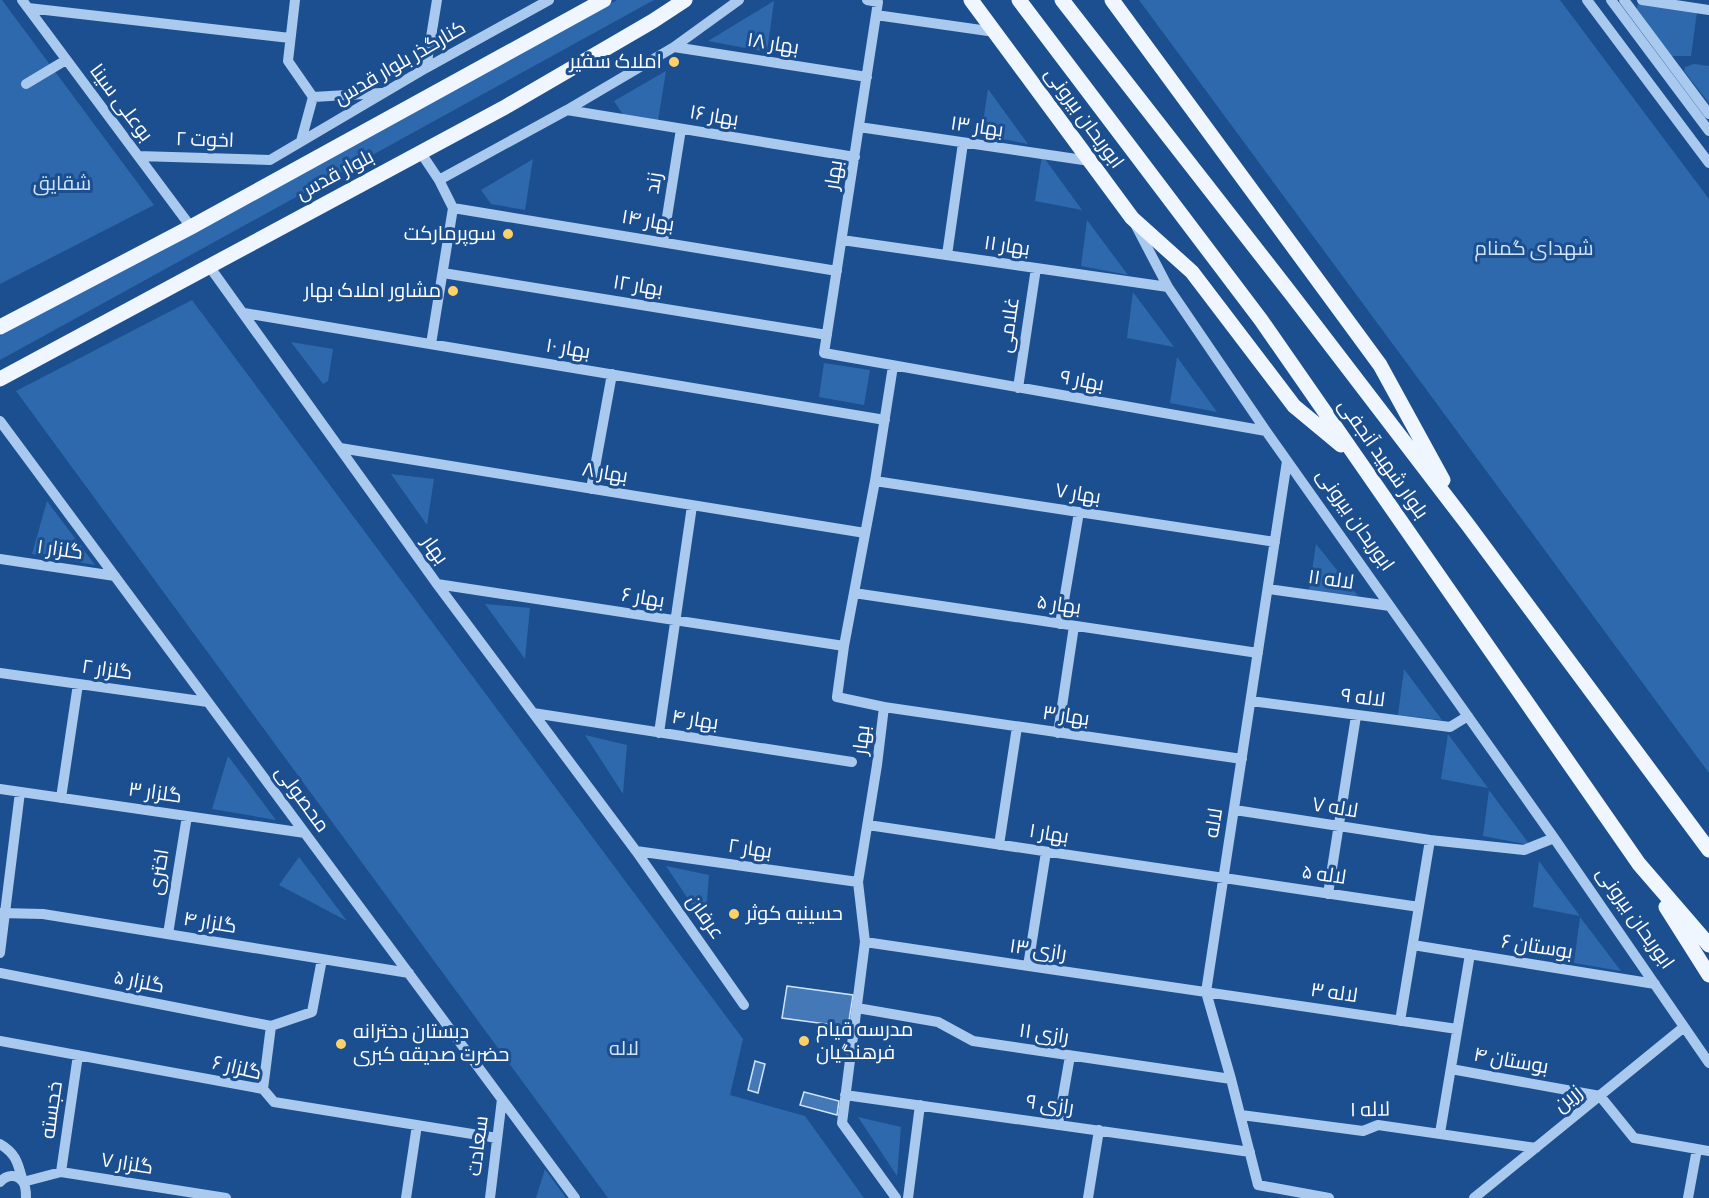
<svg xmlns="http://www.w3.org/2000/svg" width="1709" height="1198" font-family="'Source Sans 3',Cairo,sans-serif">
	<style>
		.green { fill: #2e69ad }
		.building { fill: #4478b7; stroke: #cfe3fa; stroke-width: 1.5 }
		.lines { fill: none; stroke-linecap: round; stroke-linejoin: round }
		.minor { stroke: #a9c9ee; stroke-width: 10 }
		.major { stroke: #f0f6ff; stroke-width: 15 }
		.poi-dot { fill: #ffd166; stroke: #1b4f8f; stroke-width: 2 }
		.labels { text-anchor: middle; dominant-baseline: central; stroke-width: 6; stroke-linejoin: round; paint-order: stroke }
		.street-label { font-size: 20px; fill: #fff; stroke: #1b4f8f }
		.poi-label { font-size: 20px; fill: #fff; stroke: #1b4f8f; text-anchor: end }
		.park-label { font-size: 20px; fill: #cfe3fa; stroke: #1b4f8f }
	</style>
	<rect width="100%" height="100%" fill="#1b4f8f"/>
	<path class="green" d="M0 0H2L154 205 0 284Z
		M617 0H654L0 360V336Z
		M1139 0H1560L1709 199V773Z
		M774 1 767 52 708 41Z
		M1638 3 1697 12 1691 56H1671L1637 9Z
		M1694 64 1709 66V103L1684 71 1685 67Z
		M666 71 658 121 624 116 614 101Z
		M988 89 1028 144 981 135Z
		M1042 155 1082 210 1035 201Z
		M533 159 525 210 491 204 481 190Z
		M1087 220 1128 275 1081 266Z
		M1133 292 1174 347 1127 338Z
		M192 300 743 1039 730 1095 805 1116 864 1198H608L16 391Z
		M291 342 333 349 328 381 323 384Z
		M1177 357 1217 412 1170 403Z
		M824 363 870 370 864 405 819 397Z
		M391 474 434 479 427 525Z
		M47 501 95 565 32 554Z
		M1316 544 1358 596 1309 590Z
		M485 604 530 608 525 659Z
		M1404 669 1442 720 1398 715Z
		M1448 734 1488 788 1441 779Z
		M585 735 627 745 623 794Z
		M228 756 276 820 212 809Z
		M1489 790 1530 845 1483 836Z
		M299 857 347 921 279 885Z
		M1539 861 1580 916 1533 907Z
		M666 866 709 875 705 924Z
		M1580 917 1621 971 1574 963Z
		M858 1117 901 1127 897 1176Z
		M545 1169 566 1198H536Z"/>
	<path class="building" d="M787 986 853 995 848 1027 782 1018Z
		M755 1061 765 1064 758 1093 748 1090Z
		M804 1092 839 1101 837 1115 800 1105Z"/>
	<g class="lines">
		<path class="minor" d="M22 0 191 227
			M295 0 288 61 313 97 301 141
			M867 0 878 2 824 353 1266 431
			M1587 0 1709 163
			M1611 0 1709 131
			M1624 0 1709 114
			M1642 0 1709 10
			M28 8 290 38
			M876 15 995 32
			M674 47 867 77
			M426 68 437 0
			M26 84 66 60
			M313 97 381 93
			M567 110 855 157
			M859 127 1090 161
			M421 153 439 180 453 208
			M138 156 270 160 426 68 549 0
			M439 180 567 110 674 47 739 0
			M453 208 837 271
			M1135 224 1168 287 1266 431 1554 838 1709 1063
			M842 240 1168 287
			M663 242 681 129
			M947 255 963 143
			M209 266 437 584 636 851 744 1005
			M443 273 827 335
			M244 313 885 420
			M431 344 453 208
			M893 366 875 481 844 646 837 697 884 707 877 765 858 882 865 942 842 1123 896 1198
			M1018 388 1036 268
			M0 421 575 1198
			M340 448 865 533
			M1287 461 1206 992 1231 1079 1258 1185 1329 1198
			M875 481 1275 542
			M591 489 612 374
			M0 559 115 576
			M437 584 844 646
			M1268 589 1390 606
			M854 593 1258 653
			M1060 624 1079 512
			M0 673 208 702
			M1251 701 1450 727 1468 716
			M884 707 1242 759
			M533 713 852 762
			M659 733 692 506
			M1058 733 1074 626
			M0 789 305 833
			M61 798 78 684
			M1235 810 1430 840 1524 850 1554 838
			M868 825 1419 907
			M999 845 1017 727
			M636 851 858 882
			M1328 894 1356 716
			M0 913 43 914 409 973
			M168 934 187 816
			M865 942 1457 1029
			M1413 945 1655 984
			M0 953 20 792
			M1028 966 1046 852
			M0 973 271 1026 312 1012 322 959
			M857 1008 938 1022 973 1041 1231 1079
			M1400 1021 1430 840
			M0 1041 263 1089 274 1102 497 1138
			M1451 1069 1600 1096 1634 1138 1709 1151
			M263 1089 271 1026
			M845 1095 1250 1152
			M1241 1115 1363 1131 1378 1125 1536 1148
			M1058 1125 1070 1056
			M1440 1133 1470 954
			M0 1144C17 1154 18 1164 23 1182L61 1172 226 1198
			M61 1172 78 1055
			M0 1182C6 1175 17 1173 23 1182 26 1186 26 1193 26 1198
			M406 1198 417 1125
			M490 1198 502 1099
			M908 1198 920 1105
			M1088 1198 1099 1130
			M1474 1198 1684 1027
			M1688 1198 1697 1149"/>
		<path class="major" d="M971 0 1132 218 1192 272 1294 406 1341 445
			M1019 0 1261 320 1639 864 1709 945
			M1062 0 1292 295 1468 525 1709 850
			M1112 0 1380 365 1443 480
			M0 327 191 227 604 0
			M0 379 507 106 653 21 685 0
			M1666 907 1709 975"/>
	</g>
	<g class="poi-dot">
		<circle cx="674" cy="62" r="6"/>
		<circle cx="508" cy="234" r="6"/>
		<circle cx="453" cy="291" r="6"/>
		<circle cx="734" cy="914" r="6"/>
		<circle cx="804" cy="1041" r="6"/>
		<circle cx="341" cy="1044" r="6"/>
	</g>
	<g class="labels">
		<g class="street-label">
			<text transform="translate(773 44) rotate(9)">بهار ۱۸</text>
			<text transform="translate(400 63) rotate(-30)">کنارگذر بلوار قدس</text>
			<text transform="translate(121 103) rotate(53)">بوعلی سینا</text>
			<text transform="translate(714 116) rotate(9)">بهار ۱۶</text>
			<text transform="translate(1084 118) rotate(54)">ابوریحان بیرونی</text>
			<text transform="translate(977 127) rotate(8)">بهار ۱۳</text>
			<text transform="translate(205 140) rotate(2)">اخوت ۲</text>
			<text transform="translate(335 175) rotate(-28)">بلوار قدس</text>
			<text transform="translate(834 175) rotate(-81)">بهار</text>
			<text transform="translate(654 183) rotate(-81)">زند</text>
			<text transform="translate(648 221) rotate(9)">بهار ۱۴</text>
			<text transform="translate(1007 246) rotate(8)">بهار ۱۱</text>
			<text transform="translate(638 286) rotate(9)">بهار ۱۲</text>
			<text transform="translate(1009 325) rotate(-82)">غلامی</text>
			<text transform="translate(568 349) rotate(9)">بهار ۱۰</text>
			<text transform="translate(1082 381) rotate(10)">بهار ۹</text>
			<text transform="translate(1383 459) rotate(55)">بلوار شهید آنجفی</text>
			<text transform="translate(605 473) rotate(9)">بهار ۸</text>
			<text transform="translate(1078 494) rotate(9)">بهار ۷</text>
			<text transform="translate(1355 520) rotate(55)">ابوریحان بیرونی</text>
			<text transform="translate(60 550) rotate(8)">گلزار ۱</text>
			<text transform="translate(435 550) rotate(55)">بهار</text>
			<text transform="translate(1331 580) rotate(8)">لاله ۱۱</text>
			<text transform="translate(643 598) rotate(9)">بهار ۶</text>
			<text transform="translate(1059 605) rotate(8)">بهار ۵</text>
			<text transform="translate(107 670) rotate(8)">گلزار ۲</text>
			<text transform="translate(1363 698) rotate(7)">لاله ۹</text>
			<text transform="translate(1066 716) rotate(8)">بهار ۳</text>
			<text transform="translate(695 720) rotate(8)">بهار ۴</text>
			<text transform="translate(862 740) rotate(-83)">بهار</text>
			<text transform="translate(155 793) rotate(8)">گلزار ۳</text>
			<text transform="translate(302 799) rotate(54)">محصولی</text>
			<text transform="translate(1335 808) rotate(9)">لاله ۷</text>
			<text transform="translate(1214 823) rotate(-81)">لاله</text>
			<text transform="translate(1049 834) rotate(9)">بهار ۱</text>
			<text transform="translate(750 849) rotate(8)">بهار ۲</text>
			<text transform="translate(159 872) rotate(-81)">اختری</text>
			<text transform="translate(1324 875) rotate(8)">لاله ۵</text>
			<text transform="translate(705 917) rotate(55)">عرفان</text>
			<text transform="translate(1635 918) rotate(55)">ابوریحان بیرونی</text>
			<text transform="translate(210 923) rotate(9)">گلزار ۴</text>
			<text transform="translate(1537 947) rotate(9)">بوستان ۶</text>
			<text transform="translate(1038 950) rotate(8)">رازی ۱۳</text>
			<text transform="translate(139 982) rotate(11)">گلزار ۵</text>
			<text transform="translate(1334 993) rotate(8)">لاله ۳</text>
			<text transform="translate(1044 1034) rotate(8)">رازی ۱۱</text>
			<text transform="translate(1511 1061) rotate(10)">بوستان ۴</text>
			<text transform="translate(237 1068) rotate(13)">گلزار ۶</text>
			<text transform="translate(1568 1099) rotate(-39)">زرین</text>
			<text transform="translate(1050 1105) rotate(8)">رازی ۹</text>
			<text transform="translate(52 1110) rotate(-82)">خجسته</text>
			<text transform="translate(1370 1110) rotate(-1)">لاله ۱</text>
			<text transform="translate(478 1146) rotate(-83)">سعادت</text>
			<text transform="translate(127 1164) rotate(9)">گلزار ۷</text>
		</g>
		<g class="poi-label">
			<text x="662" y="62">املاک سفیر</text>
			<text x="496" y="234">سوپرمارکت</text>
			<text x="441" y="291">مشاور املاک بهار</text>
			<text x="746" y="914" text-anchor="start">حسینیه کوثر</text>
			<text x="816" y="1030" text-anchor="start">مدرسه قیام<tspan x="816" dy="23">فرهنگیان</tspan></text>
			<text x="353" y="1032" text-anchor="start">دبستان دخترانه<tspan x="353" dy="23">حضرت صدیقه کبری</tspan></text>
		</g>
		<g class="park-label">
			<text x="62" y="184">شقایق</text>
			<text x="1534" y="249">شهدای گمنام</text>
			<text x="624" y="1049">لاله</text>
		</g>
	</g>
</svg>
